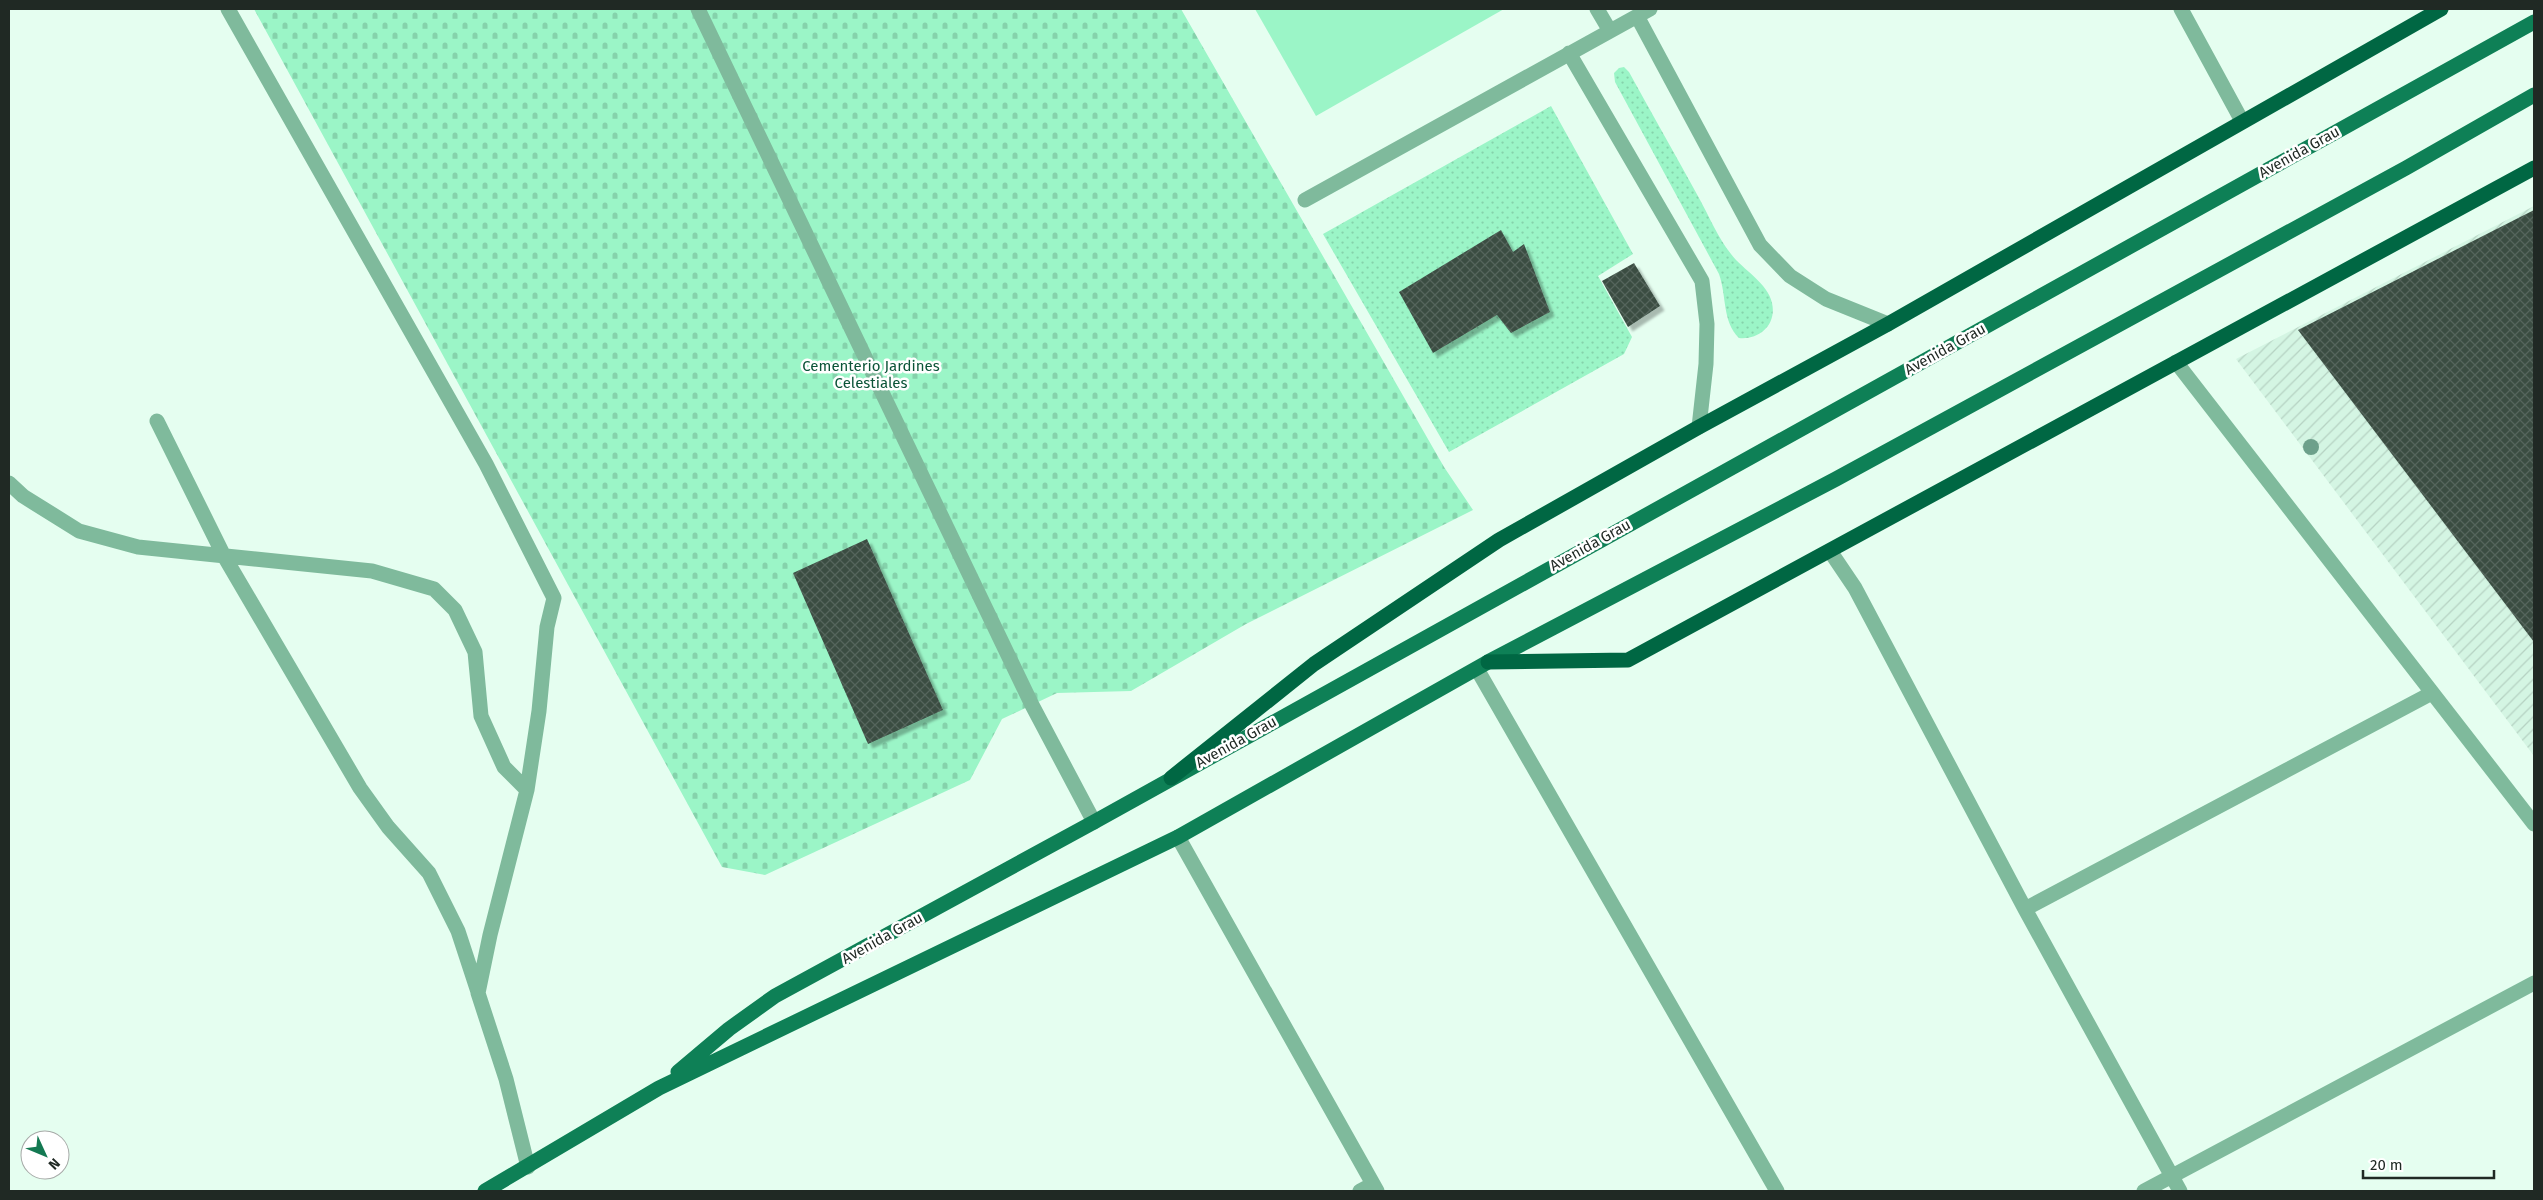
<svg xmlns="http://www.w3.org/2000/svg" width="2543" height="1200" font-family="'Fira Sans',sans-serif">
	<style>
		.industrial { fill: url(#industrial-furrows) }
		.grass { fill: url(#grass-dots) }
		.cemetery { fill: url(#cemetery-stones) }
		.pitch { fill: #9bf5c7 }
		.building { fill: url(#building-cross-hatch); filter: url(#shadow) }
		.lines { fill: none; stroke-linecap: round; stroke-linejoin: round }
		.service { stroke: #7fba9c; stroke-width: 15 }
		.minor { stroke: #7fba9c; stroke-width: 15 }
		.primary { stroke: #0e8056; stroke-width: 15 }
		.motorway { stroke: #006743; stroke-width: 15 }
		.tree { fill: #6da08b }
		.labels { text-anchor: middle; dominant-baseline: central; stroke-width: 5; stroke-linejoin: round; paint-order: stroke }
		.street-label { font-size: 15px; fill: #202924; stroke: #fff }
		.park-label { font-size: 15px; fill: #0b5438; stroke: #fff }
	</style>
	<defs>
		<pattern id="industrial-furrows" width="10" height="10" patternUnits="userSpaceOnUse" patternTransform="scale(1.25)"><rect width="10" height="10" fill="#d4f5e3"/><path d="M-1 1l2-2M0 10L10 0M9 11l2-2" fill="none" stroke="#b6d2c3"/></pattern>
		<pattern id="grass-dots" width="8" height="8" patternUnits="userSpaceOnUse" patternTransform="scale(1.25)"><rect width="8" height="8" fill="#9bf5c7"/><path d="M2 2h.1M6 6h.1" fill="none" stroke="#85d2ab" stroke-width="1.8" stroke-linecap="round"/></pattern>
		<pattern id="cemetery-stones" width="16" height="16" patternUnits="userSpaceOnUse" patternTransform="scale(1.25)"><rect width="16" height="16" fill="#9bf5c7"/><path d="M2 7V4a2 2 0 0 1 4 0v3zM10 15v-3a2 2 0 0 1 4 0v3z" fill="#85d2ab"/></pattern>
		<pattern id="building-cross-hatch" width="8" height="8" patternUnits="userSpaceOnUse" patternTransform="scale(1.25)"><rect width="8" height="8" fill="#3a4e43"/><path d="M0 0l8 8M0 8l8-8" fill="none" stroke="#54655b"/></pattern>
		<filter id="shadow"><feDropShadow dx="4.5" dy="4.5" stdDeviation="1" flood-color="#0004"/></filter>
	</defs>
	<rect width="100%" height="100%" fill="#e5fef0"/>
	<path class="industrial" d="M2534 206V756L2236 359Z"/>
	<path class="grass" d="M1624 67 1629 72C1652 114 1676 156 1699 198 1709 216 1718 238 1731 254 1743 270 1768 283 1772 303 1777 325 1759 340 1739 338 1722 321 1727 297 1719 274L1615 82 1614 73 1619 68Z
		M1551 106 1633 254 1598 276 1632 337 1624 354 1449 452 1323 234Z"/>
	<path class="cemetery" d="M254 9H1181L1444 467 1473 510 1246 624 1131 691 1057 693 1002 719 970 780 765 875 722 867Z"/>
	<path class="pitch" d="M1255 9H1504L1316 116Z"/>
	<path class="building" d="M2534 210V642L2298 330Z
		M1501 230 1513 252 1524 244 1550 312 1511 333 1497 315 1433 353 1399 292Z
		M1634 263 1660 306 1628 327 1602 281Z
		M867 539 943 710 868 744 793 573Z"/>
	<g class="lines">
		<path class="service" d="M228 9 486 464 554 598 547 627 539 711 527 790 490 935 478 993 506 1079 528 1167
			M698 9 1032 705 1094 822
			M2181 9 2242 121
			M157 421 224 556 360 788 388 827 429 873 458 931 478 992
			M9 483 23 496 79 531 138 547 372 571 434 589 455 610 475 652 481 716 504 767 527 790"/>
		<path class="minor" d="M1597 9 1610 31
			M1637 16 1760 245 1790 276 1826 299 1888 324
			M1569 53 1702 281 1707 324 1706 364 1699 427
			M1305 200 1650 9
			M2176 362 2534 824
			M1830 551 1855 588 2025 909 2180 1191
			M1477 669 1777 1191
			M1178 837 1377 1191
			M2025 909 2432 693
			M1360 1191 1373 1184
			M2144 1191 2534 983"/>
		<path class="primary" d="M678 1072 729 1029 775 996 1094 822 2534 22
			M485 1191 659 1088 1178 837 1488 662 1836 479 2406 168 2534 95"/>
		<path class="motorway" d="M1488 662 1628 660 2534 168
			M1171 778 1314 664 1499 540 1699 427 1888 324 2441 9"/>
	</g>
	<circle class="tree" cx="2311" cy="447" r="8"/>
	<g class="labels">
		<g class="street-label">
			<text transform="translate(2299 152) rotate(-29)">Avenida Grau</text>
			<text transform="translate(1945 349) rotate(-29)">Avenida Grau</text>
			<text transform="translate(1590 545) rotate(-29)">Avenida Grau</text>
			<text transform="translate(1236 742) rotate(-29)">Avenida Grau</text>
			<text transform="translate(882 938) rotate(-29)">Avenida Grau</text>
		</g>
		<g class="park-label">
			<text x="871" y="366">Cementerio Jardines<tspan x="871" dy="17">Celestiales</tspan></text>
		</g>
	</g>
	<rect width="2543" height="1200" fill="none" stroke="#202924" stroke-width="20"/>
	<g transform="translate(45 1155) rotate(134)"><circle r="24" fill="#ffffff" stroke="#a6a9a7"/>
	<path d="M0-4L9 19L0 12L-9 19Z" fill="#147952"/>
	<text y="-8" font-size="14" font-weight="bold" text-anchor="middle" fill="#202924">N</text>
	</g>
	<path d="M2363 1170v8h131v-8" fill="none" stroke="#202924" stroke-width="2.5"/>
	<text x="2370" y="1170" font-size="15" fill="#202924" stroke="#ffffff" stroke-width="4" paint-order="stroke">20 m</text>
</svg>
